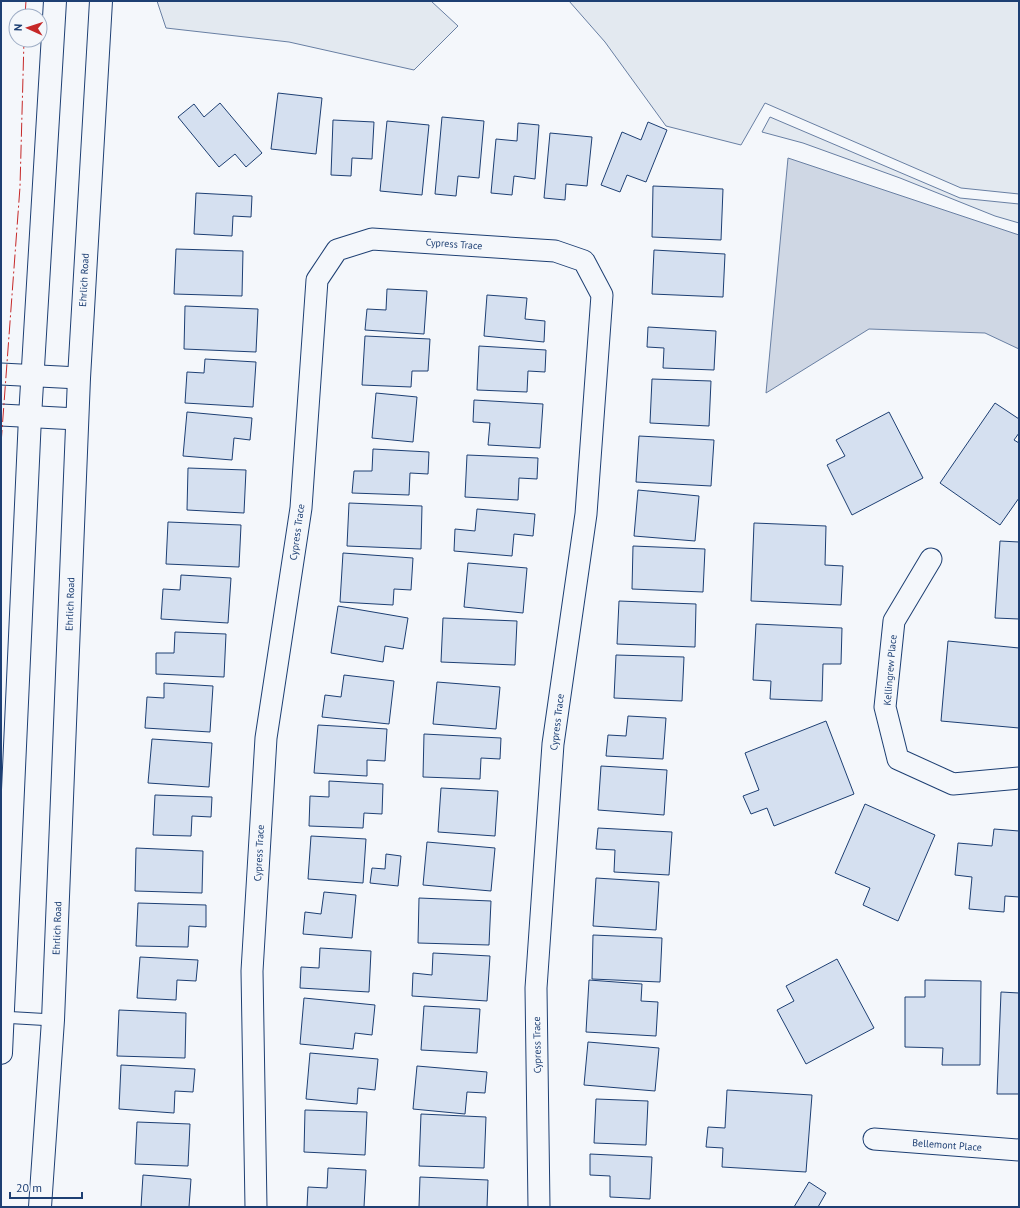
<svg xmlns="http://www.w3.org/2000/svg" width="1020" height="1208" font-family="'PT Sans',sans-serif">
	<style>
		.green { fill: #e3e9f0; stroke: #687fa3 }
		.water { fill: #cfd7e4; stroke: #687fa3 }
		.building { fill: #d5e0f0; stroke: #1d3f73 }
		.lines { fill: none; stroke-linecap: round; stroke-linejoin: round }
		.service-casing { stroke: #1d3f73; stroke-width: 13 }
		.minor-casing { stroke: #1d3f73; stroke-width: 23 }
		.secondary-casing { stroke: #1d3f73; stroke-width: 24 }
		.service { stroke: #f4f7fb; stroke-width: 11 }
		.minor { stroke: #f4f7fb; stroke-width: 21 }
		.secondary { stroke: #f4f7fb; stroke-width: 22 }
		.power { stroke: #c62828; stroke-width: 1; stroke-dasharray: 14 3 2 3; stroke-linecap: butt }
		.labels { text-anchor: middle; dominant-baseline: central; stroke-width: 3; stroke-linejoin: round; paint-order: stroke }
		.street-label { font-size: 10px; fill: #1d3f73; stroke: #f4f7fb }
	</style>
	<rect width="100%" height="100%" fill="#f4f7fb"/>
	<path class="green" d="M157 1H431L458 26 414 70 289 42 166 28Z
		M569 1H1019V194L961 188 765 103 741 145 666 126 605 42Z
		M770 117 960 198 1019 204V223L995 216 900 178 803 143 762 132Z"/>
	<path class="water" d="M788 158 1019 235V349L985 333 869 329 766 393Z"/>
	<path class="building" d="M278 93 322 98 316 154 271 149Z
		M220 103 262 153 246 167 235 154 219 167 178 117 194 104 204 117Z
		M442 117 484 121 479 178 458 176 456 196 435 194Z
		M333 120 374 122 372 159 352 158 351 176 331 175Z
		M387 121 429 125 422 195 380 191Z
		M648 122 667 130 646 182 627 175 620 192 601 185 622 132 641 140Z
		M518 123 539 125 535 179 514 176 512 195 491 193 496 139 517 141Z
		M550 133 592 137 587 186 566 184 565 200 544 198Z
		M653 186 723 189 721 240 652 237Z
		M196 193 252 196 251 217 233 216 232 236 194 234Z
		M176 249 243 251 242 296 174 294Z
		M654 250 725 254 723 297 652 294Z
		M387 289 427 291 424 334 365 330 367 309 386 310Z
		M487 295 527 298 525 319 545 321 544 342 484 336Z
		M185 306 258 309 256 352 184 349Z
		M648 327 716 331 714 370 663 368 664 348 647 347Z
		M365 336 430 339 428 371H412L411 387 362 385Z
		M479 346 546 350 545 372 528 371 527 392 477 390Z
		M205 359 256 362 253 407 185 403 187 372 204 373Z
		M652 379 711 381 709 426 650 423Z
		M376 393 417 397 413 442 372 438Z
		M474 400 543 404 540 448 488 445 490 423 473 422Z
		M995 403 1019 419V433L1014 440 1019 443V498L1000 525 940 483Z
		M187 412 252 418 250 440 234 438 232 460 183 456Z
		M889 412 923 478 852 515 827 465 845 456 836 440Z
		M639 436 714 440 711 486 636 482Z
		M373 449 429 452 428 474 410 473 409 495 352 493 354 471H372Z
		M467 455 538 458 537 479 519 478 518 500 465 497Z
		M188 468 246 470 244 513 187 510Z
		M638 490 699 496 695 541 634 536Z
		M349 503 422 506 421 549 347 546Z
		M477 509 535 514 533 536 514 534 512 556 454 551 455 529 475 531Z
		M168 522 241 525 239 567 166 564Z
		M754 523 826 526 825 565 843 566 841 605 751 601Z
		M1000 541 1019 542V619L995 618Z
		M633 546 705 549 703 592 632 589Z
		M343 553 413 558 411 590 394 589 393 605 340 602Z
		M468 563 527 568 523 613 464 607Z
		M181 575 231 578 228 623 161 619 163 589 180 590Z
		M619 601 696 604 695 647 617 644Z
		M338 606 408 618 403 649 385 646 383 662 331 653Z
		M443 618 517 621 515 665 441 662Z
		M756 624 842 628 841 664H823L822 701 770 699 771 681 753 680Z
		M175 632 226 634 224 677 156 674V653H174Z
		M948 641 1019 648V728L941 721Z
		M616 655 684 657 682 701 614 698Z
		M344 675 394 681 389 724 322 717 325 695 341 697Z
		M437 682 500 687 496 729 433 724Z
		M164 683 213 686 210 732 145 728 147 697 164 698Z
		M628 716 666 718 663 759 606 756 608 735 626 736Z
		M826 721 854 794 774 826 767 808 751 814 743 796 759 790 745 753Z
		M318 725 387 729 385 761 367 760V776L314 773Z
		M424 734 501 738 500 759 481 758 480 779 423 777Z
		M152 739 212 743 209 787 148 783Z
		M601 766 667 770 664 815 598 810Z
		M329 781 383 784 382 814 364 813 363 828 309 826 310 796 329 797Z
		M441 788 498 791 495 836 438 832Z
		M155 795 212 797 211 817 192 816 191 836 153 835Z
		M865 804 935 835 898 921 863 905 870 888 835 873Z
		M598 828 672 832 669 875 614 872 615 850 596 849Z
		M994 829 1019 831V897L1005 896 1004 912 969 909 972 877 955 875 958 843 992 846Z
		M311 836 366 839 363 883 308 879Z
		M427 842 495 848 491 891 423 885Z
		M136 848 203 851 202 893 135 891Z
		M386 854 401 856 398 886 370 883 372 868 385 869Z
		M596 878 659 882 656 930 593 926Z
		M324 892 356 895 352 938 303 934 305 912 321 914Z
		M419 898 491 901 489 945 418 943Z
		M138 903 206 905V927L189 926 188 947 136 946Z
		M593 935 662 938 660 982 592 979Z
		M320 948 371 951 369 992 300 988 301 967 319 968Z
		M433 953 490 956 487 1001 412 996 413 973 432 975Z
		M140 957 198 960 196 981 177 980 176 1000 137 998Z
		M837 959 874 1028 806 1064 777 1010 794 1001 786 986Z
		M589 980 642 984 641 1001 658 1002 656 1036 586 1032Z
		M925 980 981 981 980 1065H942L943 1048 905 1047V997H925Z
		M1001 992 1019 993V1094H997Z
		M304 998 375 1005 372 1035 355 1033 353 1049 300 1044Z
		M424 1006 480 1009 477 1053 421 1050Z
		M119 1010 186 1013 185 1058 117 1056Z
		M588 1042 659 1048 655 1091 584 1085Z
		M310 1053 378 1059 375 1090 358 1088 357 1104 306 1099Z
		M121 1065 195 1069 193 1092 175 1091 174 1113 119 1109Z
		M417 1066 487 1072 485 1093 467 1092 465 1114 413 1109Z
		M727 1090 812 1095 806 1172 722 1167 723 1148 706 1147 708 1127 725 1128Z
		M596 1099 648 1101 646 1145 594 1143Z
		M305 1110 367 1112 365 1155 304 1152Z
		M421 1114 486 1117 484 1168 419 1166Z
		M137 1122 190 1124 188 1166 135 1164Z
		M590 1154 652 1157 650 1199 610 1197V1176L590 1175Z
		M328 1168 366 1170 364 1207H307L308 1187 327 1188Z
		M143 1175 191 1179 189 1207H141Z
		M420 1177 488 1180 487 1207H419Z
		M809 1182 826 1193 818 1207H794Z"/>
	<g class="lines">
		<defs>
			<path id="service" d="M1 1017 53 1020"/>
			<path id="minor" d="M1 374 79 378
				M1 415 77 419
				M931 559 894 621 885 707 898 759 953 784 1019 778
				M874 1139 1019 1150
				M256 1207 252 971 266 738 301 508 317 280 337 250 372 239 555 251 584 261 602 295 586 514 553 744 536 988 539 1207"/>
			<path id="secondary" d="M1 1053 30 417 55 1
				M40 1207 53 1020 79 378 101 1"/>
		</defs>
		<use href="#service" class="service-casing"/>
		<use href="#minor" class="minor-casing"/>
		<use href="#secondary" class="secondary-casing"/>
		<use href="#service" class="service"/>
		<use href="#minor" class="minor"/>
		<use href="#secondary" class="secondary"/>
		<path class="power" d="M25 16 26 1
			M1 444 20 187 24 40"/>
	</g>
	<g class="labels">
		<g class="street-label">
			<text transform="translate(454 244) rotate(4)">Cypress Trace</text>
			<text transform="translate(84 280) rotate(-87)">Ehrlich Road</text>
			<text transform="translate(297 532) rotate(-82)">Cypress Trace</text>
			<text transform="translate(70 604) rotate(-88)">Ehrlich Road</text>
			<text transform="translate(890 670) rotate(-85)">Kellingrew Place</text>
			<text transform="translate(557 722) rotate(-83)">Cypress Trace</text>
			<text transform="translate(259 853) rotate(-87)">Cypress Trace</text>
			<text transform="translate(57 928) rotate(-88)">Ehrlich Road</text>
			<text transform="translate(537 1045) rotate(-91)">Cypress Trace</text>
			<text transform="translate(947 1145) rotate(4)">Bellemont Place</text>
		</g>
	</g>
	<rect width="1020" height="1208" fill="none" stroke="#1d3f73" stroke-width="4"/>
	<g transform="translate(28 28) rotate(273)"><circle r="19" fill="#f4f7fb" stroke="#9eadc5"/>
	<path d="M0-3L7 15L0 10L-7 15Z" fill="#c62828"/>
	<text y="-6" font-size="11" font-weight="bold" text-anchor="middle" fill="#1d3f73">N</text>
	</g>
	<path d="M10 1192v6h72v-6" fill="none" stroke="#1d3f73" stroke-width="2"/>
	<text x="16" y="1192" font-size="12" fill="#1d3f73" stroke="#f4f7fb" stroke-width="3" paint-order="stroke">20 m</text>
</svg>
